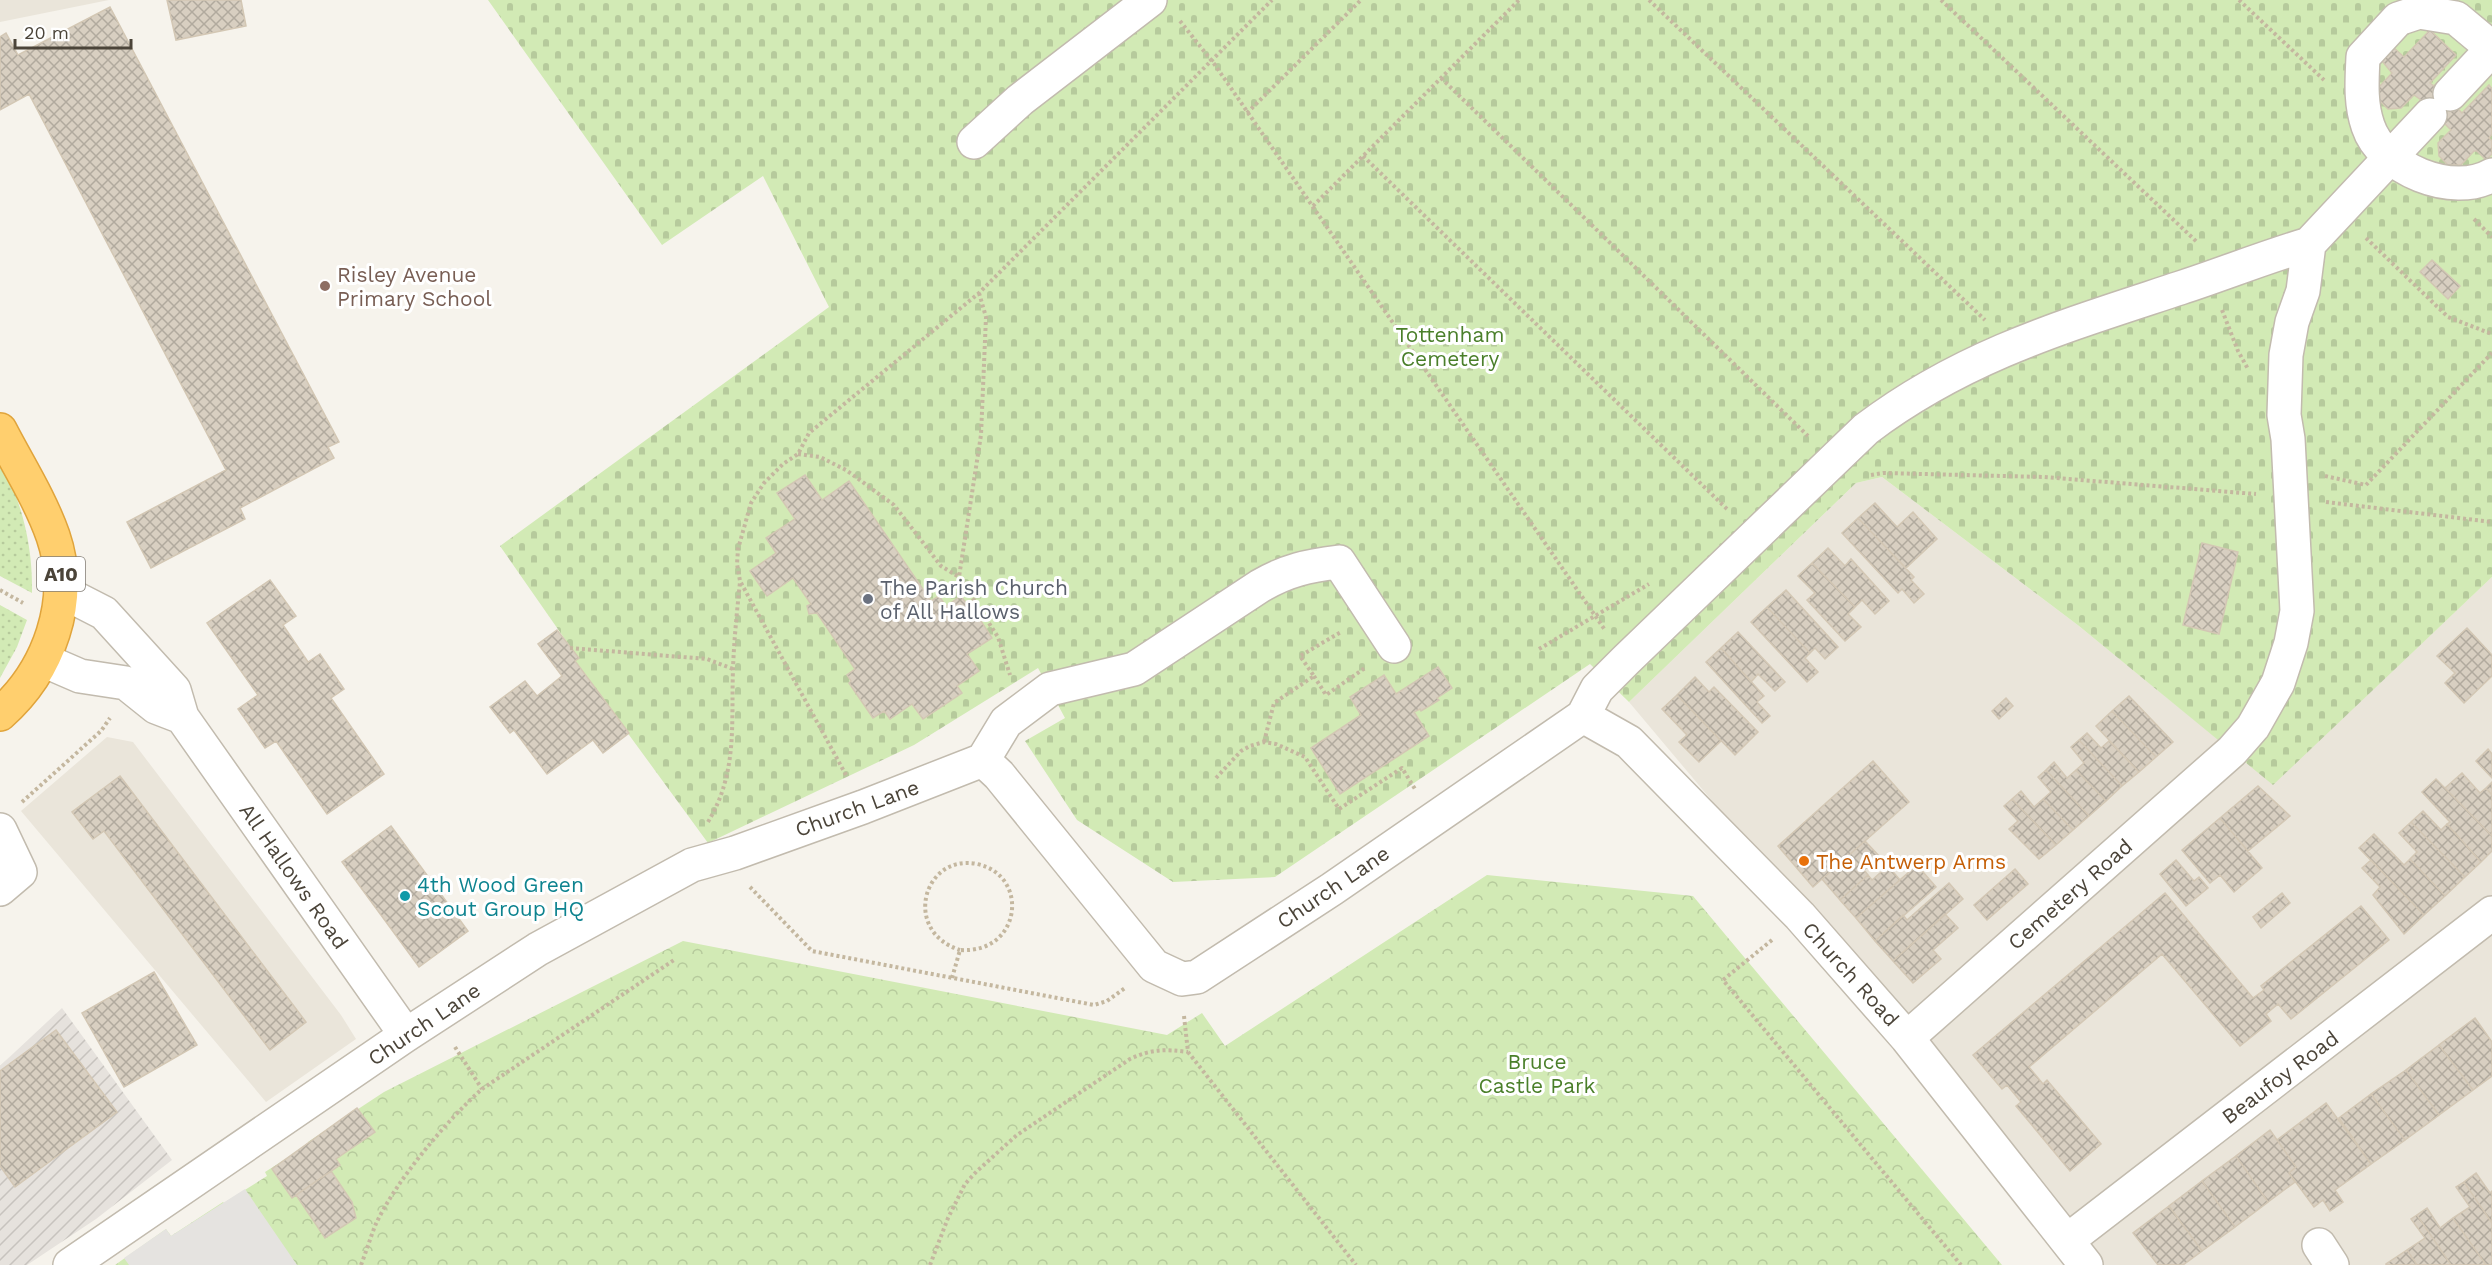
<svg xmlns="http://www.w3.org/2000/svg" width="2492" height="1265" font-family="'Work Sans',sans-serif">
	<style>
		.residential { fill: #eae5da }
		.industrial { fill: url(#industrial-furrows) }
		.grass { fill: url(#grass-dots) }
		.cemetery { fill: url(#cemetery-stones) }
		.park { fill: url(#park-crowns) }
		.parking { fill: #e5e3e0 }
		.building { fill: url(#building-cross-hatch); stroke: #d3c7b4; stroke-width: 1.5 }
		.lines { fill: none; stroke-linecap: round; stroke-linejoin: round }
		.minor-casing { stroke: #c2bbae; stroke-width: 36 }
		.highway-casing { stroke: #e0a43c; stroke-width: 36 }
		.path { stroke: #c4b79f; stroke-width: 4; stroke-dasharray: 3 3; stroke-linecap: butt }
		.minor { stroke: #fff; stroke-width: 33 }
		.highway { stroke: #ffcf6e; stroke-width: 33 }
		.education-dot { fill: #8d6e63; stroke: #fff; stroke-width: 2 }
		.worship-dot { fill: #6b7280; stroke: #fff; stroke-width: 2 }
		.food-dot { fill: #e8710a; stroke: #fff; stroke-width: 2 }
		.culture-dot { fill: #0f9aa8; stroke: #fff; stroke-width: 2 }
		.labels { text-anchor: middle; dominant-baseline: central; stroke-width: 6; stroke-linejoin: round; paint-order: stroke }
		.shield { fill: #fff; stroke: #817c74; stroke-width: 1.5 }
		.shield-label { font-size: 20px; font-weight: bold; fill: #4b4439 }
		.education-label { font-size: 21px; fill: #785e54; stroke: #fff; text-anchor: start }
		.park-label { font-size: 21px; fill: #4a7f2a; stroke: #fff }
		.worship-label { font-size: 21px; fill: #5b616d; stroke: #fff; text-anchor: start }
		.street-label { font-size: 21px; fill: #4b4439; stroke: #fff }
		.food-label { font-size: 21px; fill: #c56008; stroke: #fff; text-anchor: start }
		.culture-label { font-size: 21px; fill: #0d838f; stroke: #fff; text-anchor: start }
	</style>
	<defs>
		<pattern id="industrial-furrows" width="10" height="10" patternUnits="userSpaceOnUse" patternTransform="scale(1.5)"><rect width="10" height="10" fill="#e6e2dd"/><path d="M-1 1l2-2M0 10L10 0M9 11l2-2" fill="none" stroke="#c7c3be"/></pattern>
		<pattern id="grass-dots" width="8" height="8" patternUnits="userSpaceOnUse" patternTransform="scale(1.5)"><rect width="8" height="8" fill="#d2eab5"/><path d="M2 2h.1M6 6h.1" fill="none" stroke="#b6ca9c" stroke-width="1.8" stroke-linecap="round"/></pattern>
		<pattern id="cemetery-stones" width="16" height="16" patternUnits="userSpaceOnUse" patternTransform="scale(1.5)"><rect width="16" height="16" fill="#d2eab5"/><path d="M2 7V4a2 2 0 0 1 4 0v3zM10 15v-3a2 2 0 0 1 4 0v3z" fill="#b6ca9c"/></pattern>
		<pattern id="park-crowns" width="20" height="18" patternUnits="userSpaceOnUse" patternTransform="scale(1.5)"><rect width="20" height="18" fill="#d2eab5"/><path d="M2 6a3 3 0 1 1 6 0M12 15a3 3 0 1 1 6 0" fill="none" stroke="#b6ca9c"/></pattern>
		<pattern id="building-cross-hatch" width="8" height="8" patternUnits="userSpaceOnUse" patternTransform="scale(1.5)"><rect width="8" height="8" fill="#d8cfc1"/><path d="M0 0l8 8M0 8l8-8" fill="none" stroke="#b1aa9e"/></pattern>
	</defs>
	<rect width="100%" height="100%" fill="#f6f3ec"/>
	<path class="residential" d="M0 0H109L0 22Z
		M1882 477 2079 626 2273 784 2492 577V1265H2102L1629 702 1856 483Z
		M107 737 133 742 341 1015 356 1039 266 1102 21 811Z"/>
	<path class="industrial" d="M62 1008 172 1160 96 1219 27 1265H0V1066Z"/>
	<path class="grass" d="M0 460C22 502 33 546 32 593L0 576Z
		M0 605 27 620 17 647 0 678Z"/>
	<path class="cemetery" d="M488 0H2492V577L2273 785 2079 626 1882 477 1856 483 1629 702 1590 664 1275 877 1173 882 1077 820 1025 741 1065 718 1038 668 914 745 708 843 575 661 578 658 500 546 829 307 763 176 662 245Z"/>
	<path class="park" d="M1487 875 1693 896 2002 1265H115L166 1229 171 1236 223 1202 224 1203 267 1176 265 1172 309 1144 308 1142 384 1092 683 941 1167 1035 1202 1013 1225 1046Z"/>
	<path class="parking" d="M245 1189 297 1265H129L124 1258 166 1229 171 1236Z"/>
	<path class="building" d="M167 0H241L246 26 176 40Z
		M110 7 339 442 328 447 334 458 240 508 245 519 151 568 127 522 226 470 29 94 0 110V37L6 33 18 55Z
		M2430 30 2456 55 2430 83 2434 86 2438 82 2462 105 2458 109 2462 113 2489 85 2492 89V134L2489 138 2492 141V154L2486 160 2477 151H2474L2461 165H2448L2439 156 2438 143 2451 130 2445 124 2442 126 2418 103 2421 100 2414 95 2401 108 2388 109 2379 100V87L2392 73 2382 61 2394 48 2404 57Z
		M2432 260 2460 286 2448 299 2420 272Z
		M805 475 822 500 849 481 931 601 939 596 946 606 961 596 966 603 968 601 992 638 967 654 979 671 957 686 962 693 923 719 912 704 890 719 884 711 873 718 849 683 851 681 847 675 855 669 817 613 809 614 807 606 811 604 793 578 767 596 750 571 776 553 766 538 795 519 777 493Z
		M1875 503 1897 527 1913 512 1937 539 1906 568 1858 518Z
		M1858 518 1914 577 1911 580 1924 594 1914 603 1902 589 1898 593 1842 533Z
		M2202 543 2238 552 2219 634 2183 625Z
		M1828 548 1845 566 1851 559 1889 601 1875 614 1862 600 1855 607 1812 563Z
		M1812 563 1855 607 1848 614 1861 627 1845 641 1807 600 1815 593 1798 576Z
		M270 580 296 616 283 625 308 662 320 654 344 689 331 698 384 774 327 814 276 741 265 748 238 709 258 695 207 623Z
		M1786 590 1838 647 1825 659 1815 648 1810 653 1767 607Z
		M1767 607 1810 653 1805 658 1818 672 1807 682 1751 622Z
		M2467 628 2492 655V676L2464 703 2445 683 2455 673 2437 656Z
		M557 630 579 658 575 661 629 733 603 753 593 740 547 774 514 730 510 733 490 707 525 681 537 696 562 676 538 644Z
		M1738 632 1785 682 1775 691 1758 674 1751 682 1721 648Z
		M1721 648 1764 696 1757 702 1770 716 1762 723 1706 662Z
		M1438 667 1452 688 1437 698 1439 700 1421 711 1420 709 1414 712 1429 736 1340 794 1311 748 1361 715 1350 697 1384 675 1396 694Z
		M1695 677 1709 692 1714 687 1758 732 1735 755 1677 695Z
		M1677 695 1721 741 1699 762 1679 742 1687 735 1662 709Z
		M2129 696 2173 742 2156 757 2112 711Z
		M2006 698 2013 706 1999 719 1992 711Z
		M2112 711 2156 757 2139 772 2096 726Z
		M2087 733 2101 748 2109 741 2139 772 2122 786 2079 740Z
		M2079 740 2122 786 2106 801 2076 770 2084 763 2071 747Z
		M2488 749 2492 754V778L2476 761Z
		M1873 761 1909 802 1813 887 1778 846Z
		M2054 762 2067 778 2076 770 2106 801 2089 816 2046 770Z
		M2046 770 2089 816 2073 830 2043 799 2051 792 2038 777Z
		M2462 773 2480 793 2486 788 2492 795V836L2445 788Z
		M120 776 306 1022 270 1050 104 831 93 839 72 812Z
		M2436 779 2492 836V851L2481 862 2447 824 2450 822 2422 792Z
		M2492 782V795L2486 788Z
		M2258 786 2290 816 2248 851 2220 818Z
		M2021 791 2034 807 2043 799 2073 830 2056 845 2012 799Z
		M2012 799 2056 845 2039 859 2009 829 2018 821 2004 806Z
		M2423 811 2441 830 2447 824 2481 862 2465 877 2411 822Z
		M2220 818 2262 868 2234 892 2220 875 2210 883 2182 850Z
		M2411 822 2465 877 2445 896 2410 859 2417 852 2399 833Z
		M391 826 468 931 419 967 342 862Z
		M2374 834 2404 865 2410 859 2445 896 2424 915 2359 848Z
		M1865 841 1880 857 1864 870 1868 875 1840 900 1822 879Z
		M2176 860 2194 881 2199 877 2208 888 2186 906 2160 874Z
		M2371 860 2424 915 2404 934 2373 895 2380 887 2362 868Z
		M1917 865 1936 887 1875 941 1856 918Z
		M1888 866 1900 880 1856 918 1840 900 1868 875 1872 880Z
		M2015 869 2028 884 1987 920 1974 905Z
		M1949 883 1963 899 1893 961 1875 941 1903 915 1907 920Z
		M2165 893 2253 998 2264 990 2261 986 2361 906 2389 940 2291 1019 2278 1004 2266 1014 2271 1021 2240 1046 2162 954 2029 1067 2043 1084 2047 1080 2101 1144 2070 1171 2016 1106 2021 1102 2007 1085 2002 1089 1973 1055Z
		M2282 893 2290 903 2261 928 2253 917Z
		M1945 914 1958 928 1933 950 1941 959 1913 983 1893 961Z
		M154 972 197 1045 124 1087 82 1013Z
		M2475 1018 2492 1042V1076L2473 1090 2439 1045Z
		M56 1030 117 1112 15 1187 0 1166V1071Z
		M2439 1045 2473 1090 2439 1115 2406 1070Z
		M2406 1070 2439 1115 2405 1140 2371 1094Z
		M2371 1094 2405 1140 2371 1164 2339 1118Z
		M2326 1103 2371 1164 2335 1190 2343 1202 2330 1211 2323 1200 2314 1207 2289 1173 2296 1167 2277 1140Z
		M357 1108 375 1132 336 1159 340 1165 292 1198 272 1169Z
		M2270 1130 2296 1167 2289 1173 2295 1182 2268 1202 2236 1156Z
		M2236 1156 2268 1202 2235 1227 2202 1181Z
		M331 1171 352 1202 356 1218 325 1238 296 1195Z
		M2476 1173 2490 1193 2492 1191V1223L2464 1182Z
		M2202 1181 2235 1227 2202 1251 2169 1206Z
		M2464 1182 2492 1223V1265H2486L2453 1218 2470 1207 2456 1187Z
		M2169 1206 2202 1251 2183 1265H2158L2133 1233Z
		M2427 1208 2440 1228 2453 1218 2486 1265H2451L2417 1215Z
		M2417 1215 2451 1265H2417L2407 1250 2425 1238 2411 1219Z
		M2407 1250 2417 1265H2386V1264Z"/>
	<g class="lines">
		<defs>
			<path id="minor" d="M2492 48 2456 18 2419 12 2398 19 2363 57C2362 80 2360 103 2368 126 2382 169 2453 198 2492 175
				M2450 94 2492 49
				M974 142 1020 100 1150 0
				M61 591 104 613 174 690 182 717 406 1035
				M43 660 80 676 126 683 156 707 182 717
				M1583 716 1629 742 1800 916 1907 1038 2086 1265
				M983 760 1006 722 1050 689 1134 669 1260 586C1288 570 1307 566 1339 562L1394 646
				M0 830 20 872 0 889
				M1907 1038 2232 751 2253 727 2278 683 2291 643 2297 611 2288 439 2284 415 2286 355 2292 322 2303 291 2309 244 2430 115
				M2068 1240 2492 913
				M2319 1245 2332 1265
				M70 1265 406 1035 538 949 692 865 735 853 863 807 983 760 999 775 1154 966 1182 979 1197 977 1332 889 1583 716 1597 689 1626 660 1866 429C1964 355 2065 326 2180 288 2223 274 2265 257 2309 244"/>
			<path id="highway" d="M0 430C18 465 40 499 53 536 75 600 49 671 0 714"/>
		</defs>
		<use href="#minor" class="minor-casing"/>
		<use href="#highway" class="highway-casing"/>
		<path class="path" d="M1649 0 1985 320
			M1941 0 2198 243
			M2239 0 2324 80
			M1180 21 1215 65 1605 630
			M1441 78 1808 436
			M1247 113 1361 0
			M1363 156 1728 510
			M1313 206 1519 0
			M2474 219 2492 237
			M2366 238 2448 317 2492 334
			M979 293 986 317 981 435 959 577 998 637 1010 675
			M2222 310 2238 351 2248 369
			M798 454 820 457 846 470 894 505 941 566 959 577
			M1871 475 1883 473 2044 477 2256 494
			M2325 476 2366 485 2492 353
			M2326 502 2492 522
			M0 590 23 603
			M570 648 707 659 733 669
			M1539 649 1649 584
			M1314 676 1326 695 1365 668
			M1264 742 1274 703 1314 676 1300 656 1341 632
			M846 775 740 581 737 564 738 549 751 503 764 483 783 464 798 454 809 433 979 293 1272 0
			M1216 778 1241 751 1250 746 1264 742 1276 744 1305 757 1339 809 1402 768 1415 789
			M22 802 101 731 110 718
			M708 822C738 772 731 724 733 669 734 640 737 611 740 582
			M750 887 812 951 1094 1005 1107 1001 1125 988
			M1772 940 1723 980 1961 1265
			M952 978 960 950C1022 954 1030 875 977 864 924 853 901 931 960 950
			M1184 1016 1188 1052 1356 1265
			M455 1047 482 1089
			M361 1265C366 1252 370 1239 375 1226 394 1183 447 1120 482 1089L674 960
			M930 1265 948 1218 965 1184 977 1171 1017 1135 1130 1059C1151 1049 1165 1049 1188 1052"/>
		<use href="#minor" class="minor"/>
		<use href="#highway" class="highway"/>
	</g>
	<circle class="education-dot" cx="325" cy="286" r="6"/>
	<circle class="worship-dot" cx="868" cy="599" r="6"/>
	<circle class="food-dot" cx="1804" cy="861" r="6"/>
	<circle class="culture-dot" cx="405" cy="896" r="6"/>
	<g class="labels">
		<rect class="shield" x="37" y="557" width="48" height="34" rx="4.5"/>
		<g class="shield-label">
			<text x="61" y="574">A10</text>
		</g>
		<g class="education-label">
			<text x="337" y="274">Risley Avenue<tspan x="337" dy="24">Primary School</tspan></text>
		</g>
		<g class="park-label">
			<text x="1450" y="334">Tottenham<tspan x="1450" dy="24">Cemetery</tspan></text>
			<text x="1537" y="1061">Bruce<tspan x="1537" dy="24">Castle Park</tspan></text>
		</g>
		<g class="worship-label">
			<text x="880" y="587">The Parish Church<tspan x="880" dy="24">of All Hallows</tspan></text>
		</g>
		<g class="street-label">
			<text transform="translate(857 808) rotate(-20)">Church Lane</text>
			<text transform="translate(294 876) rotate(55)">All Hallows Road</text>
			<text transform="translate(1333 887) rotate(-34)">Church Lane</text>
			<text transform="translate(2070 894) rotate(-41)">Cemetery Road</text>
			<text transform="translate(1851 974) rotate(48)">Church Road</text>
			<text transform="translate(424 1024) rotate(-34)">Church Lane</text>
			<text transform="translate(2280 1077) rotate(-37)">Beaufoy Road</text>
		</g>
		<g class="food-label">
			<text x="1816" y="861">The Antwerp Arms</text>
		</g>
		<g class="culture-label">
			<text x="417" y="884">4th Wood Green<tspan x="417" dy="24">Scout Group HQ</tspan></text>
		</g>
	</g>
	<path d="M15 39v9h116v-9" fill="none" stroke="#4b4439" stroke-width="3"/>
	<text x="24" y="39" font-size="18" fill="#4b4439" stroke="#ffffff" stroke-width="4.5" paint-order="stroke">20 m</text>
</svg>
